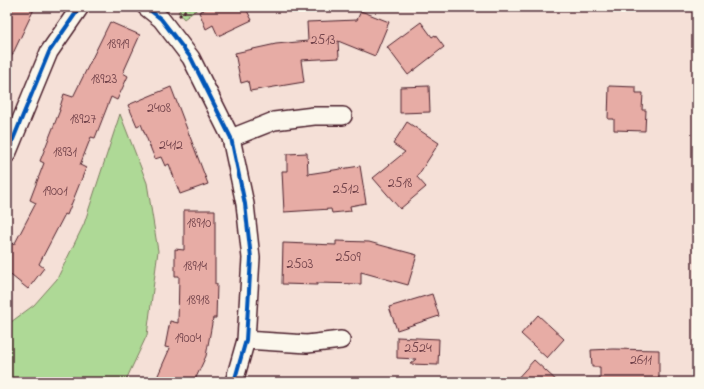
<svg xmlns="http://www.w3.org/2000/svg" width="704" height="389" font-family="'Indie Flower',sans-serif">
	<style>
		.green { fill: #aed996; stroke: #7c7c60 }
		.building { fill: #e7aca5; stroke: #4a1f2b }
		.lines { fill: none; stroke-linecap: round; stroke-linejoin: round }
		.minor-casing { stroke: #4a1f2b; stroke-width: 20 }
		.path { stroke: #4a1f2b; stroke-width: 2.5; stroke-dasharray: 3 3; stroke-linecap: butt }
		.minor { stroke: #fbf7ec; stroke-width: 17 }
		.cycleway-casing { stroke: #fbf7ec; stroke-width: 6 }
		.cycleway { stroke: #0057b8; stroke-width: 4 }
		.labels { text-anchor: middle; dominant-baseline: central; stroke-width: 3.5; stroke-linejoin: round; paint-order: stroke }
		.number-label { font-size: 14px; fill: #71424a }
	</style>
	<rect width="100%" height="100%" fill="#f5e0d7"/>
	<filter id="ink" filterUnits="userSpaceOnUse"><feTurbulence type="fractalNoise" baseFrequency=".025" numOctaves="2"/><feDisplacementMap in="SourceGraphic" scale="8" xChannelSelector="R" yChannelSelector="G"/><feConvolveMatrix kernelMatrix="1 2 1 2 8 2 1 2 1" color-interpolation-filters="sRGB"/></filter>
	<g filter="url(#ink)">
		<path class="green" d="M183 7H200L184 19 178 12Z
			M120 114 147 183 158 251 147 335 125 382H7V325L34 305 57 279 84 224Z"/>
		<path class="building" d="M7 7H35L7 66Z
			M210 7H245L252 20 218 36 213 25 206 29 199 12Z
			M361 11 389 22 375 56 338 41 339 58 301 60 304 82 250 91 248 81 241 83 235 53 276 44 308 41 307 22 357 20Z
			M110 22 140 35 123 73 128 76 117 100 111 97 95 138 91 137 80 165 86 168 67 215 65 214 39 264 44 268 28 289 7 272V239L14 245 36 203 30 200 44 163 40 161 60 110H59L64 94 73 97Z
			M421 22 432 37 435 35 444 47 408 75 387 47Z
			M429 86 430 112 400 113V87Z
			M609 86 636 87V93H643L642 110H646L645 131 614 130V119H608Z
			M171 87 208 184 180 194 169 164 165 166 161 157 155 159 141 124 137 126 128 105Z
			M407 122 439 143 417 177 426 187 400 209 373 178 405 152 393 144Z
			M307 153 308 174 360 166 366 203 350 206 351 211 332 213 331 209 284 212 282 171H287V154Z
			M184 210H215V284H217L216 318H213L206 356 194 382H155L170 348 165 347 170 321 178 323 179 276H175V249L184 250Z
			M336 241 369 242 417 255 408 285 361 272V284L317 283V285L282 284 283 243 336 245Z
			M432 294 439 316 397 330 389 307Z
			M538 315 564 339 547 358 521 334Z
			M397 337 439 339 438 365 410 364 416 359 397 358Z
			M613 349 659 350V382H600V367H592L591 350Z
			M534 360 558 382H514Z"/>
		<g class="lines">
			<defs>
				<path id="minor" d="M146 7 161 19 191 58 231 138 245 204 251 258 246 340 234 382
					M231 138 274 121 314 116H343
					M7 154 49 52 80 7
					M246 340 307 344 341 340"/>
			</defs>
			<use href="#minor" class="minor-casing"/>
			<path class="path" d="M179 16 189 7"/>
			<use href="#minor" class="minor"/>
			<defs>
				<path id="cycleway" d="M146 7 161 19 191 58 231 138 245 204 251 258 246 340 234 382
					M7 154 49 52 80 7"/>
			</defs>
			<use href="#cycleway" class="cycleway-casing"/>
			<use href="#cycleway" class="cycleway"/>
		</g>
	</g>
	<g class="labels">
		<g class="number-label">
			<text x="323" y="40">2513</text>
			<text x="118" y="44">18919</text>
			<text x="104" y="79">18923</text>
			<text x="159" y="108">2408</text>
			<text x="83" y="119">18927</text>
			<text x="171" y="145">2412</text>
			<text x="65" y="152">18931</text>
			<text x="400" y="183">2518</text>
			<text x="346" y="189">2512</text>
			<text x="55" y="191">19001</text>
			<text x="199" y="223">18910</text>
			<text x="348" y="257">2509</text>
			<text x="300" y="264">2503</text>
			<text x="195" y="266">18914</text>
			<text x="198" y="300">18918</text>
			<text x="188" y="338">19004</text>
			<text x="418" y="348">2524</text>
			<text x="641" y="360">2611</text>
		</g>
	</g>
	<rect width="704" height="389" fill="none" stroke="#fbf7ec" stroke-width="24"/>
	<rect x="12" y="12" width="680" height="365" fill="none" stroke="#4a1f2b" stroke-width="1.5" filter="url(#ink)"/>
</svg>
